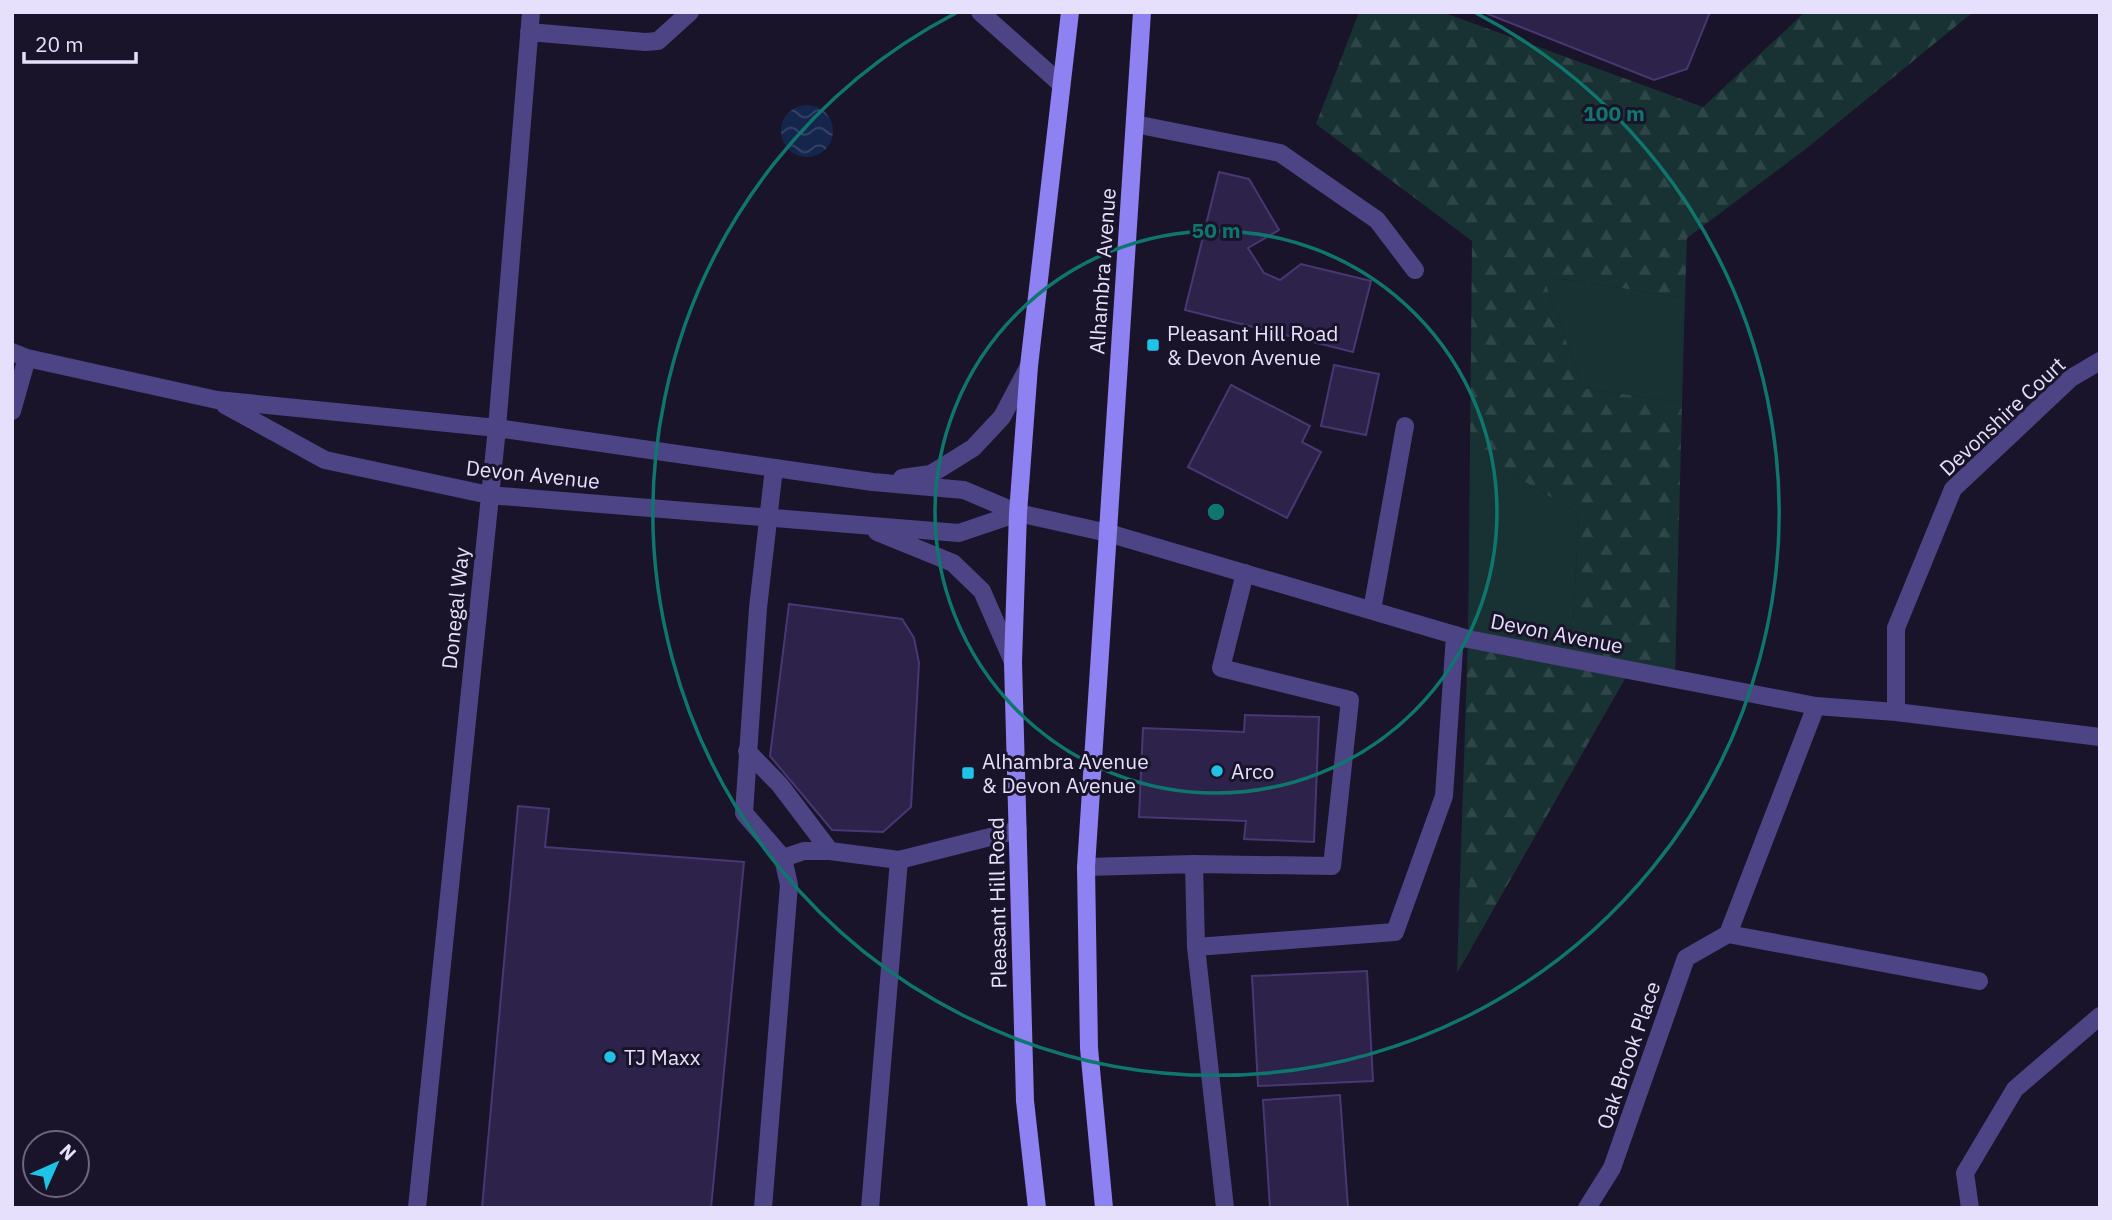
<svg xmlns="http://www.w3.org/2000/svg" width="2112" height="1220" font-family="'IBM Plex Sans',sans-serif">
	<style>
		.grass { fill: #183233 }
		.forest { fill: url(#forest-firs) }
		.water { fill: url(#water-waves) }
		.building { fill: #2d2249; stroke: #483773; stroke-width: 2 }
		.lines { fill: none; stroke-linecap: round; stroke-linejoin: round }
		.service { stroke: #4c4484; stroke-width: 18 }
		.minor { stroke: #4c4484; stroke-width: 18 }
		.secondary { stroke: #8e81f2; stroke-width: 18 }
		.ring { fill: none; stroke: #0f766e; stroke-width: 3.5 }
		.poi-dot { fill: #20c3e8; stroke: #1a142a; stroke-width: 2.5 }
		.labels { text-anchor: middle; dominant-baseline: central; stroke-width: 6; stroke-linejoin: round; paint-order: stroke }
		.street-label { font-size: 21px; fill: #e6e0fc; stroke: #1a142a }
		.poi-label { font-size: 21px; fill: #e6e0fc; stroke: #1a142a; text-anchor: start }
		.centre { fill: #0f766e; stroke: #1a142a; stroke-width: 3.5 }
		.ring-label { font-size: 21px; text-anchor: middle; font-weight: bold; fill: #0f766e; stroke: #1a142a; stroke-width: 6; stroke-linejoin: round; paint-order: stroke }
	</style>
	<defs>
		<pattern id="forest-firs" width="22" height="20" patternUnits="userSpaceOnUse" patternTransform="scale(1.75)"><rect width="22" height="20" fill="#183233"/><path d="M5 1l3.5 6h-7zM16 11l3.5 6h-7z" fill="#2e4647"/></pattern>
		<pattern id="water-waves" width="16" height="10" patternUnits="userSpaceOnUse" patternTransform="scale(1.75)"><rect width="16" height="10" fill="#15264d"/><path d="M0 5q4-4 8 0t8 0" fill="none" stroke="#374568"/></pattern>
	</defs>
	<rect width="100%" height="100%" fill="#1a142a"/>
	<path class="grass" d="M1543 276 1685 298 1682 403 1583 388Z
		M1470 449 1579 514 1571 659 1468 639Z"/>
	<path class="forest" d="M1359 12H1442L1703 107 1805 12H1973L1807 148 1687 238 1685 298 1543 276 1583 388 1682 403 1675 679 1630 670 1457 973 1468 639 1571 658 1579 514 1470 449 1472 241 1316 124Z"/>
	<path class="water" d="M781 131a26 26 0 1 1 52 0a26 26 0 1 1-52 0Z"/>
	<path class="building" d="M1483 12H1710L1687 69 1654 80Z
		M1219 172 1249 179 1279 230 1248 248 1264 273 1280 280 1301 264 1371 281 1353 352 1185 310Z
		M1334 365 1379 374 1366 435 1321 426Z
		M1231 385 1310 426 1302 442 1321 452 1287 518 1188 467Z
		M789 604 902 619 914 638 919 663 911 807 883 832 832 830 770 756Z
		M1245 715 1319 717 1314 842 1244 839 1246 821 1139 817 1143 728 1244 732Z
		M518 806 549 809 545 847 744 862 711 1208H482Z
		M1367 971 1373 1081 1258 1086 1252 976Z
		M1340 1095 1348 1208H1270L1263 1100Z"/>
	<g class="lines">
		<path class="service" d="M1135 124 1280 153 1377 220 1415 270
			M1245 573 1221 668 1350 700 1332 866 1194 864 1196 947 1395 932 1444 796 1455 635
			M1372 610 1405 426
			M747 751 780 785 830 851
			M783 858 804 851H830L899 860 1018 830
			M1086 867 1194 864
			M1196 947 1225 1208
			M763 1208 789 885 783 858 744 813 758 608 774 468
			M870 1208 899 860"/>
		<path class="minor" d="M980 12 1061 84
			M529 32 645 42 658 41 690 12
			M12 352 27 358 217 400 497 428 873 482 964 490 1018 513 1108 533 1468 639 1816 706 1896 712 2100 737
			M225 405 325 460 489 495 959 533 1018 513
			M12 411 27 358
			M902 478 931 474 973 448 1002 417 1029 366
			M877 532 953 563 982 591 1013 662
			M1816 706 1728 934 1979 981
			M1896 712V628L1953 489 2071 378 2100 361
			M417 1208 497 428 531 12
			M1587 1208 1612 1168 1686 958 1728 934
			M1970 1208 1965 1173 2015 1089 2100 1016"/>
		<path class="secondary" d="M1037 1208 1025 1101 1013 662 1018 513 1029 366 1070 12
			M1104 1208 1089 1048 1086 867 1142 12"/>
	</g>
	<g class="ring">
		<circle cx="1216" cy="512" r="281"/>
		<path d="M1476 13A563 563 0 1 1 956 13"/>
	</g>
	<g class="poi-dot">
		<rect x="1146" y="338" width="14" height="14" rx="3.5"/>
		<circle cx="1217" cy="771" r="7"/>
		<rect x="961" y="766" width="14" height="14" rx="3.5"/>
		<circle cx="610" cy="1057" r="7"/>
	</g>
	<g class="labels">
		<g class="street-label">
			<text transform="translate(1102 271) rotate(-86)">Alhambra Avenue</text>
			<text transform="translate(2002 416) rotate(-43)">Devonshire Court</text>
			<text transform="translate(533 474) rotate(6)">Devon Avenue</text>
			<text transform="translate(455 608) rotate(-84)">Donegal Way</text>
			<text transform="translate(1557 633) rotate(11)">Devon Avenue</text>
			<text transform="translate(997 903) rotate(-91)">Pleasant Hill Road</text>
			<text transform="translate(1628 1055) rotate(-71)">Oak Brook Place</text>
		</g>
		<g class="poi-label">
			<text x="1167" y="333">Pleasant Hill Road<tspan x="1167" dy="24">&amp; Devon Avenue</tspan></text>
			<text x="982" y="761">Alhambra Avenue<tspan x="982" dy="24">&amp; Devon Avenue</tspan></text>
			<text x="1231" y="771">Arco</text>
			<text x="624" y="1057">TJ Maxx</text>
		</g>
	</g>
	<circle cx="1216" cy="512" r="10" class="centre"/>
	<g class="ring-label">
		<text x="1614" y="121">100 m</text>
		<text x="1216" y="238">50 m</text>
	</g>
	<rect width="2112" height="1220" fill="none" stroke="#e6e0fc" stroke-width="28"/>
	<g transform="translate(56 1164) rotate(45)"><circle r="33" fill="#1a142a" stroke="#6c667e" stroke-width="2"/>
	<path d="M0-5L12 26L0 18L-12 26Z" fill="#20c3e8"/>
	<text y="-10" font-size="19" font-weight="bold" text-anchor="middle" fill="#e6e0fc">N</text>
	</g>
	<path d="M24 52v10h112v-10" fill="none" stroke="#e6e0fc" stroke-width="3.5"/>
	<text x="35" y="52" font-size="21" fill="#e6e0fc" stroke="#1a142a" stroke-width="5" paint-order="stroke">20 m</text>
</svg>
